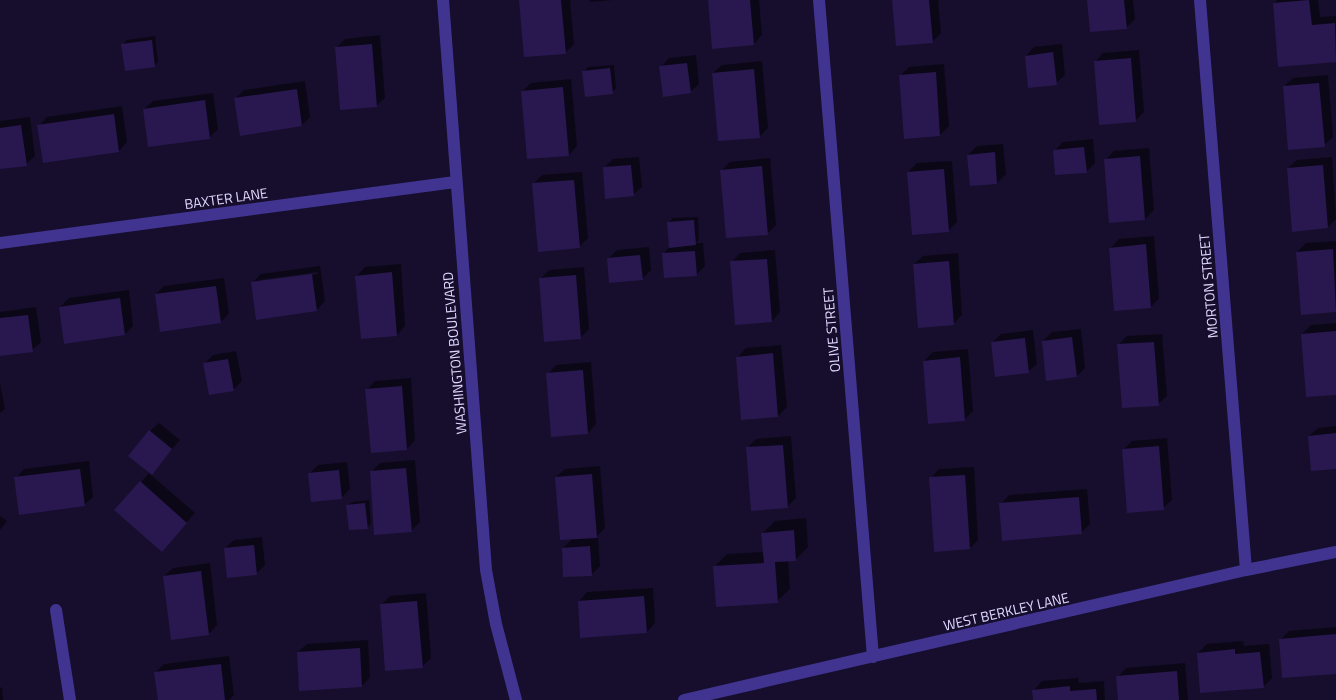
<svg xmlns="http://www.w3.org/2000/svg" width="1336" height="700" font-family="'Titillium Web',sans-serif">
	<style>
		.shadow { fill: #0007; fill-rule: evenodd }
		.building { fill: #28184f }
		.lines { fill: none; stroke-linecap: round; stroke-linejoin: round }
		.minor { stroke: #403490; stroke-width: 12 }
		.labels { text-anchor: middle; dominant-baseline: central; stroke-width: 5; stroke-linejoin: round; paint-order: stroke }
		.street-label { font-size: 14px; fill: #e1d9ff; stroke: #160e2c }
	</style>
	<rect width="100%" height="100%" fill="#160e2c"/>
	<path class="shadow" d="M520 0H570L574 44 565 53Z
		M590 0H613L590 2Z
		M709 0H759L762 35 754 44Z
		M894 0H938L941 33 932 42Z
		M1088 0H1133L1135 19 1126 28Z
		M1277 0H1318L1320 17 1336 16V60L1279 65 1274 4Z
		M380 35 385 98 376 106 337 47 345 39Z
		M155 36 158 62 154 66 123 44 127 40Z
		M1062 44 1065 75 1056 83 1026 56 1034 47Z
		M1139 50 1144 112 1135 121 1095 62 1103 53Z
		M696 55 699 84 690 92 661 67 669 58Z
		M762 61 768 128 759 137 713 73 722 65Z
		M944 64 949 126 940 135 900 76 909 67Z
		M614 65 616 88 612 92 584 71 588 67Z
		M1328 75 1333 137 1324 145 1284 86 1293 78Z
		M571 79 577 146 569 155 523 91 531 83Z
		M305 81 310 117 302 125 235 99 244 90Z
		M213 93 218 129 209 138 144 109 153 101Z
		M122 106 127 142 119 151 39 126 47 117Z
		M30 117 35 156 26 164 0 168V121Z
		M1093 139 1095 163 1086 172 1054 151 1063 142Z
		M1003 144 1006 174 997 183 968 155 977 146Z
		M1149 148 1154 210 1145 219 1105 160 1114 151Z
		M639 157 642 187 633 195 604 168 613 159Z
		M1332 157 1336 219 1328 227 1288 168 1297 160Z
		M770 158 776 225 768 233 722 170 730 162Z
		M952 161 957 222 948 231 908 172 917 163Z
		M582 172 588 238 579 247 533 184 542 175Z
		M698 217 699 240 696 243H703L705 266 696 275 664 253 670 246 669 222 673 218Z
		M1154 236 1159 298 1151 307 1111 248 1119 239Z
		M1336 241V311L1302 314 1297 252 1306 243Z
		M649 247 651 270 642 279 608 259 617 250Z
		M775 250 780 312 772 321 732 262 740 253Z
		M958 253 962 315 954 323 914 264 923 256Z
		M401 264 405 326 397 335 357 276 365 267Z
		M320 266 325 301 317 310 252 283 261 274ZM318 272V274L260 282V280Z
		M584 267 589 329 580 338 540 279 549 270Z
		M224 278 229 313 221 322 156 294 164 286Z
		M129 290 133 326 125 334 60 307 69 298Z
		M36 307 41 342 32 350 0 355V312Z
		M1336 323V393L1302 334 1311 325Z
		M1081 329 1085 368 1077 376 1043 341 1052 332Z
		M1033 330 1037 364 1028 372 992 343 1001 334Z
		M1162 334 1167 396 1158 404 1118 345 1127 336Z
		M781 345 787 407 778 416 738 357 746 348Z
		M968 349 973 411 964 420 924 361 933 352Z
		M236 351 242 381 233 390 204 364 213 355Z
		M591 362 596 424 588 433 548 374 556 365Z
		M411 378 415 440 407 449 367 390 375 381Z
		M0 383 5 409 0 413Z
		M159 423 180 440 150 474 195 513 170 541 141 482 150 472V431Z
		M1336 426V467L1309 436 1318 428Z
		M791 436 796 498 787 507 747 448 756 439Z
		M1167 438 1172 500 1163 508 1123 450 1132 441Z
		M415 460 420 522 411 531 371 472 380 463Z
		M89 461 93 497 84 505 16 478 24 469Z
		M347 462 350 489 342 497 309 474 318 465Z
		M600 466 605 528 595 538H598L600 566 592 574 563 548 573 538 556 477 565 469Z
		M974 467 978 540 970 548 931 478 939 469Z
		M1087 489 1090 524 1081 533 1001 504 1009 495Z
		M369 500 371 523 367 528 348 506 352 502Z
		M0 516 7 521 0 530Z
		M806 518 808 547 795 560H788L790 589 777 601 714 567 727 554 764 552 763 533 775 521Z
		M262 537 265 565 256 574 225 548 234 540Z
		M210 563 217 625 209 634 164 576 173 568Z
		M653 588 655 623 647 632 579 601 587 592Z
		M426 593 431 658 422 667 381 605 390 596Z
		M1336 627V672L1281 639 1289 631Z
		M368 640 370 677 362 686 298 652 307 644Z
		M1243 641 1244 646 1269 644 1272 678 1263 687 1198 653 1207 644Z
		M229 656 234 695 229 700H159L156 672 164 664Z
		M1185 663 1188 700H1120L1118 677 1126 668Z
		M1078 678 1079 683 1104 681 1105 700H1034V690L1042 681Z
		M2 687 3 700H0V688Z"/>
	<path class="building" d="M519 0H561L566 54 524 57Z
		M708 0H750L754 45 712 49Z
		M892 0H929L933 43 896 46Z
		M1087 0H1124L1127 29 1090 32Z
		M1309 0 1312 25 1335 23 1336 62 1278 67 1273 3Z
		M152 40 155 67 125 71 121 44Z
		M372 44 377 107 340 110 335 47Z
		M1053 52 1057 85 1028 88 1025 56Z
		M1131 58 1136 122 1099 125 1094 61Z
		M687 63 691 93 663 97 659 66Z
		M610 68 613 94 585 97 582 71Z
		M754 69 760 138 718 141 712 73Z
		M936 72 940 136 904 139 899 75Z
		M1319 83 1325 147 1288 150 1283 86Z
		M563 87 569 156 527 159 521 91Z
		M297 89 302 126 240 136 234 98Z
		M205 100 210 139 148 147 143 109Z
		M114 114 119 152 43 163 37 125Z
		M21 125 27 166 0 169V128Z
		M1084 147 1087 173 1055 175 1053 150Z
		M995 152 997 184 970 186 967 155Z
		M1140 156 1145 220 1109 223 1104 159Z
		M631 165 634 196 605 199 603 167Z
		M1323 165 1328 228 1292 232 1287 168Z
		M762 166 768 235 726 238 720 170Z
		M944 169 949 232 912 235 907 172Z
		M574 180 580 248 538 252 532 183Z
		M694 220 696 245 669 248 667 222Z
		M1146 244 1151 308 1114 311 1109 248Z
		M1333 249 1336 312 1301 315 1296 252Z
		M695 251 697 276 664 278 662 253Z
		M640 255 643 280 609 283 607 258Z
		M767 259 772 322 735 325 730 261Z
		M949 261 954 325 918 328 913 264Z
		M392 272 397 336 361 339 355 276Z
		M312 274 317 311 256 320 251 282Z
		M576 275 581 339 544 342 539 278Z
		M216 286 221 323 160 332 155 294Z
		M120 298 125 335 64 344 59 307Z
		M28 315 33 352 0 356V318Z
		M1336 331V395L1306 397 1301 334Z
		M1072 337 1077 377 1046 381 1042 341Z
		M1025 338 1029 373 995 377 991 342Z
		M1154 342 1159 406 1122 408 1117 344Z
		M773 353 778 417 741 420 736 357Z
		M960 357 965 421 928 424 923 361Z
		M228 359 234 391 209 395 203 363Z
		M583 370 588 434 551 437 546 373Z
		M402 386 407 450 371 453 365 389Z
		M149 430 172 449 152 475 128 456Z
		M1336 433V469L1311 471 1308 436Z
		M783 445 788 508 751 511 746 447Z
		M1159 446 1164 510 1127 513 1122 449Z
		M406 468 412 532 374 535 370 471Z
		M80 469 85 506 19 515 14 477Z
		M339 470 342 499 311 502 308 473Z
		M592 474 597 538 560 540 555 477Z
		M965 475 970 549 934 552 929 477Z
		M140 481 187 523 162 552 114 510Z
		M1079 497 1082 534 1002 541 999 503Z
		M365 503 368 529 349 530 346 505Z
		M794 530 796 561 775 562 778 603 716 607 713 566 764 563 761 533Z
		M254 545 257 575 227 578 224 548Z
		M590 546 592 576 563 577 562 548Z
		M201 571 209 635 171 640 163 576Z
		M644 596 647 633 580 638 578 601Z
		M417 601 423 668 385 671 380 604Z
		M1336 634V674L1282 678 1279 639Z
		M360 648 362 687 299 691 297 652Z
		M1235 649V654L1260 652 1264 688 1200 693 1197 653Z
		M221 664 225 700H158L154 672Z
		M1177 671 1179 700H1118L1116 676Z
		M1070 686V691L1096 689 1097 700H1033L1032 690Z"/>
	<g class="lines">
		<path class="minor" d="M443 0 486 570 496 624 516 700
			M819 0 873 657
			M1200 0 1246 570
			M0 243 455 182
			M56 610 70 700
			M684 700 1246 570 1336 552"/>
	</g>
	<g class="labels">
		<g class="street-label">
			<text transform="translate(226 198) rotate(-8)">BAXTER LANE</text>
			<text transform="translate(1208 286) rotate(-95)">MORTON STREET</text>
			<text transform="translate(831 330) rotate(-95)">OLIVE STREET</text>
			<text transform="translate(454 353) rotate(-95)">WASHINGTON BOULEVARD</text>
			<text transform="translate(1006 611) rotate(-13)">WEST BERKLEY LANE</text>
		</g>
	</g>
</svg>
